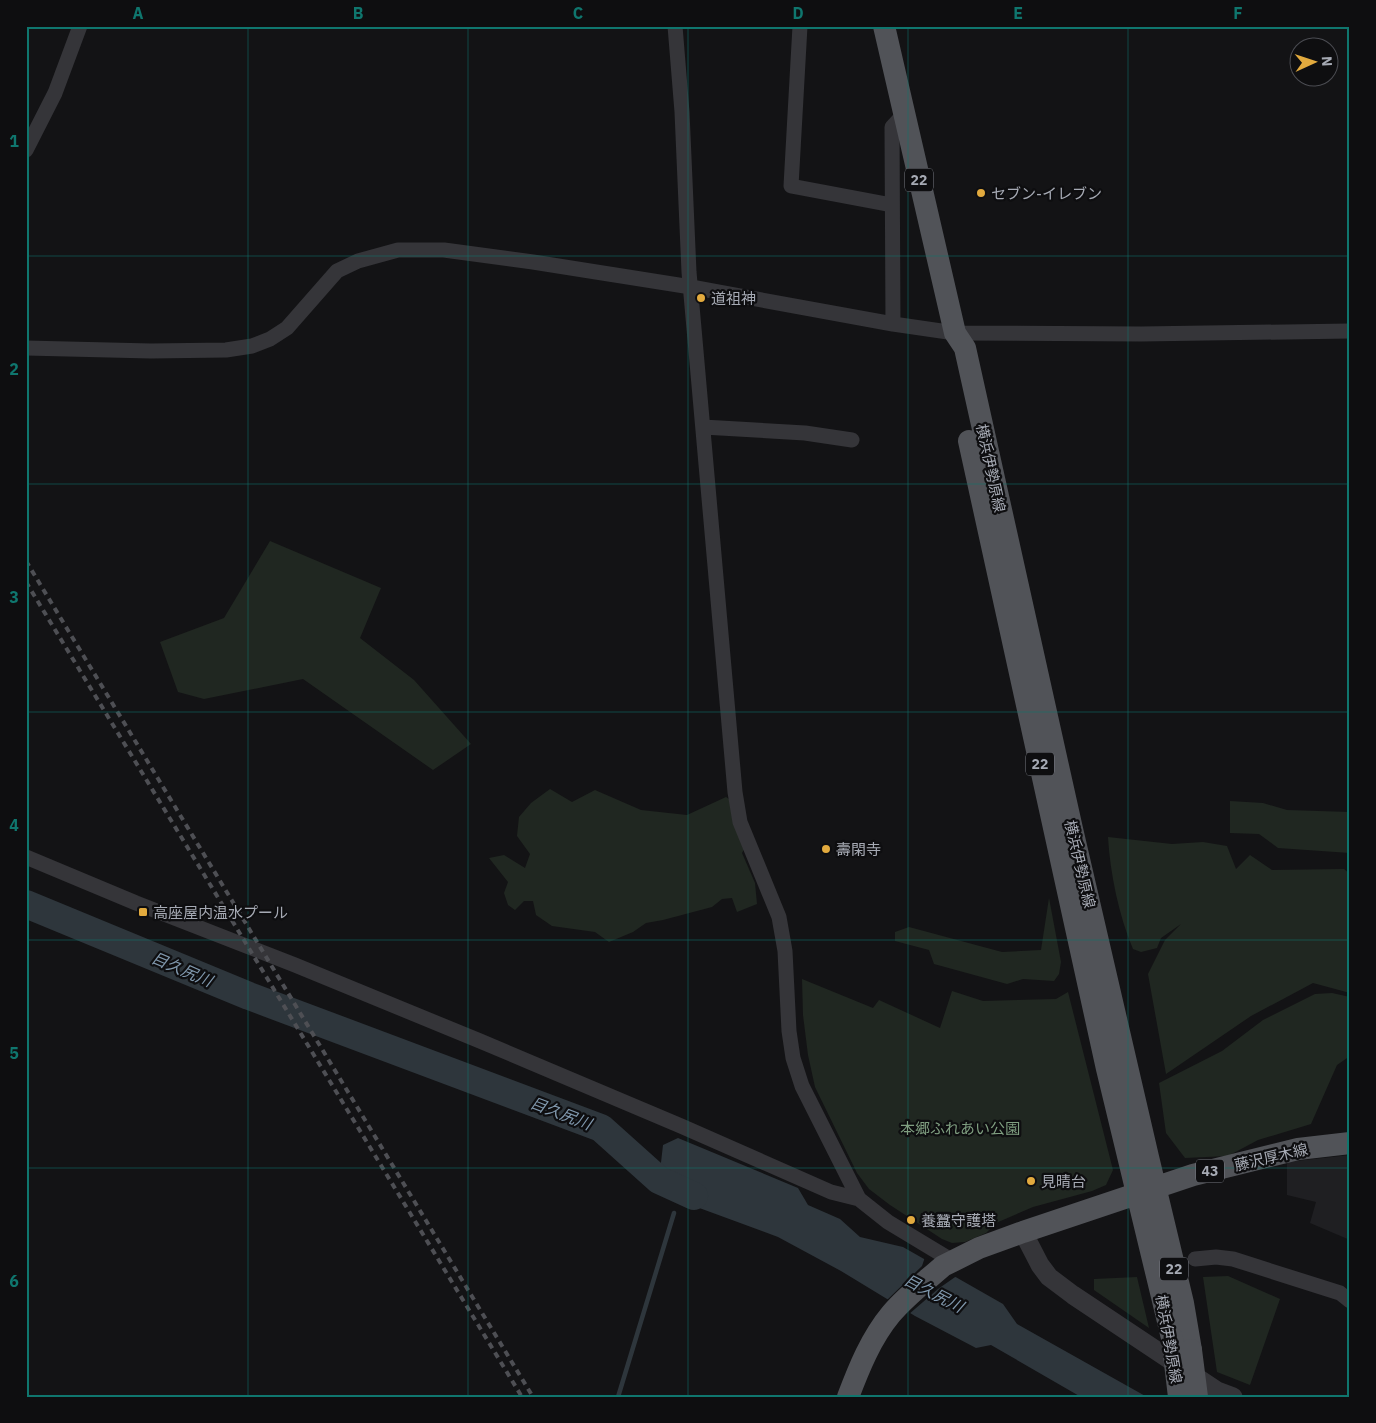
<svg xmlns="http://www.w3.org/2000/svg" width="1376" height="1423" font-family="'IBM Plex Sans','Noto Sans JP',sans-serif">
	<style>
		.built { fill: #1f1f22 }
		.green { fill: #202721 }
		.water { fill: #2e363c }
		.pier { fill: #131315 }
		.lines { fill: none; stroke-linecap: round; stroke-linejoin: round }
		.stream { stroke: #2e363c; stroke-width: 4.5 }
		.river { stroke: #2e363c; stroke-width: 28 }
		.minor { stroke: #353539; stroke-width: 15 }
		.tertiary { stroke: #353539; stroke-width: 19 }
		.primary { stroke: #515358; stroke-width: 22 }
		.rail { stroke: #4e4f54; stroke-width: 4; stroke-dasharray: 6 5; stroke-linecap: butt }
		.primary-bridge { stroke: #515358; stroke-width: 22 }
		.grid { fill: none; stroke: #0f766e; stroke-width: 1; stroke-opacity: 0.55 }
		.poi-dot { fill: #e2aa3e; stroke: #0e0e10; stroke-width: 2 }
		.labels { text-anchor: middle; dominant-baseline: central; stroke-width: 4.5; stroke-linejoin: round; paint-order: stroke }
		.shield { fill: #0e0e10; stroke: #787b83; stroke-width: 1 }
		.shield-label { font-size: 14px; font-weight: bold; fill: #a6aab4 }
		.poi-label { font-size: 15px; fill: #a6aab4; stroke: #0e0e10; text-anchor: start }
		.street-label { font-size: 15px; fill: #a6aab4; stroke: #0e0e10 }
		.park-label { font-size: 15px; fill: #7f9e80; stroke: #0e0e10 }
		.water-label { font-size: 16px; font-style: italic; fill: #8098ad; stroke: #0e0e10 }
		.neatline { fill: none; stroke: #0f766e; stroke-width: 2 }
		.grid-label { font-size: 16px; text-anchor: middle; font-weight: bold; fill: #0f766e }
	</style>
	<rect width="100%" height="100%" fill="#131315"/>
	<path class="built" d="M1350 1155V1240L1310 1223 1316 1202 1287 1195V1162Z"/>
	<path class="green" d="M270 541 381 588 360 638 414 680 471 744 433 770 303 679 204 699 178 692 160 642 224 618Z
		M550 789 572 802 595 790 641 810 687 815 726 797 738 805 749 840 742 853 755 883 757 904 737 912 732 898 722 899 712 907 663 920 646 923 633 932 609 942 595 932 552 926 536 915 533 901H524L515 910 508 905 504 893 508 882 489 858 504 855 525 868 530 854 517 836 519 817 531 803Z
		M1230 801 1263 803 1287 810 1350 812V853L1278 848 1259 834 1230 833Z
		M1108 837 1172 844 1203 842 1227 846 1236 869 1250 855 1272 870 1344 869 1350 874V993L1313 983 1251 1016 1166 1074 1148 974 1165 940 1181 924 1161 938 1157 948 1141 952 1133 949C1119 916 1110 873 1108 837Z
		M1049 898 1061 962 1059 974 1054 981 1023 979 1007 984 934 964 929 950 895 941V932L909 927 1002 952 1041 950Z
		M802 979 873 1008 879 1000 940 1028 952 991 983 1001 1056 999 1068 992 1113 1170 1106 1185 1092 1191 1033 1207 996 1223 986 1233 965 1242 952 1243 942 1239 890 1205 869 1189 857 1173 815 1087 808 1055 803 1015Z
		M1332 993 1350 997V1056L1337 1065 1311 1124 1258 1140 1228 1156 1185 1158 1166 1133 1159 1083 1222 1051 1263 1020 1315 994Z
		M1228 1276 1280 1299 1250 1385 1217 1372 1203 1277Z
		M1137 1277 1149 1328 1094 1290V1279Z"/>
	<path class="water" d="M678 1138 798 1188 808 1205 840 1219 860 1237 903 1247 1003 1304 1017 1324 1147 1397H1081L991 1345 976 1348 915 1316 841 1271 778 1237 664 1195 659 1180 663 1145Z"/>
	<path class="pier" d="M925 1257 958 1275 938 1289 908 1315 886 1301 922 1266Z"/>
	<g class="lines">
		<path class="stream" d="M618 1397 674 1213"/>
		<path class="river" d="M26 904 249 996 601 1128 659 1180 694 1196"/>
		<path class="minor" d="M675 26 682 112 689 272 735 792 740 822 779 917 785 951 789 1031 793 1058 802 1086 859 1199
			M800 26 791 186 892 205
			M26 150 55 93 80 26
			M893 324 892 127 904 114
			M26 348 151 351 226 350 252 346 270 339 287 328 337 271 358 261 398 250H444L533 262 691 287 893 324 955 333 1141 334 1350 331
			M703 427 805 433 852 440
			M26 857 136 903 295 965 480 1041 681 1126 831 1192 859 1199 888 1222 951 1260
			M1195 1259 1216 1257 1233 1259 1340 1293 1350 1301"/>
		<path class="tertiary" d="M1023 1232 1040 1265 1049 1277 1073 1295 1217 1391 1233 1397"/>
		<path class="primary" d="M884 26 955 333 965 348 1072 829 1148 1157 1183 1303 1191 1350
			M969 441 1107 1069 1172 1338
			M848 1397C859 1368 871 1338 891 1314 906 1296 926 1281 943 1266L979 1248 1023 1232 1193 1175 1298 1149 1350 1143"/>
		<path class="rail" d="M26 561 533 1397
			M26 582 522 1397"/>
		<path class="primary-bridge" d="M1172 1338 1179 1397
			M1191 1350 1197 1397"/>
	</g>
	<path class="grid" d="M248 26V1397M468 26V1397M688 26V1397M908 26V1397M1128 26V1397M26 256H1350M26 484H1350M26 712H1350M26 940H1350M26 1168H1350"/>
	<g class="poi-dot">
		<circle cx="981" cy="193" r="5"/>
		<circle cx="701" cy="298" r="5"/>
		<circle cx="826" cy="849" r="5"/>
		<rect x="138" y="907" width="10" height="10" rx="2.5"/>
		<circle cx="1031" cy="1181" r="5"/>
		<circle cx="911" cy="1220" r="5"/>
	</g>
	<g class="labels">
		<g class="shield">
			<rect x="905" y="168.5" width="28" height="23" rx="4"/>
			<rect x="1026" y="752.5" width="28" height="23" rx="4"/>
			<rect x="1196" y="1159.5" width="28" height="23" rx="4"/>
			<rect x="1160" y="1257.5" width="28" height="23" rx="4"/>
		</g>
		<g class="shield-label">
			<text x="919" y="180">22</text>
			<text x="1040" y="764">22</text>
			<text x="1210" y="1171">43</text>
			<text x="1174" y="1269">22</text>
		</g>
		<g class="poi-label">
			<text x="991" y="193">セブン-イレブン</text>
			<text x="711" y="298">道祖神</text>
			<text x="836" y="849">壽閑寺</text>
			<text x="153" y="912">高座屋内温水プール</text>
			<text x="1041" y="1181">見晴台</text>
			<text x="921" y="1220">養蠶守護塔</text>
		</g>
		<g class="street-label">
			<text transform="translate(991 468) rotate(78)">横浜伊勢原線</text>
			<text transform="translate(1080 864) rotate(77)">横浜伊勢原線</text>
			<text transform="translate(1271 1157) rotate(-13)">藤沢厚木線</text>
			<text transform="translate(1169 1339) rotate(80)">横浜伊勢原線</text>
		</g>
		<g class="park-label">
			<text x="960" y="1128">本郷ふれあい公園</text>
		</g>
		<g class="water-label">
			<text transform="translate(182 969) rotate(23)">目久尻川</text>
			<text transform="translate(561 1113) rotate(21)">目久尻川</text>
			<text transform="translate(934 1293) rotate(27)">目久尻川</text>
		</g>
	</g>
	<rect width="1376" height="1423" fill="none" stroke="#0e0e10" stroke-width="55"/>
	<g transform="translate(1314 62) rotate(87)"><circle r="24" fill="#0e0e10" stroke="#4b4c52"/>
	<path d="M0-4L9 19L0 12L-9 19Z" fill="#e2aa3e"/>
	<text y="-8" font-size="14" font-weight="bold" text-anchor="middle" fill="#a6aab4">N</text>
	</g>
	<rect x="28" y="28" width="1320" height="1368" class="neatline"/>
	<g class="grid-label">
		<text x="138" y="19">A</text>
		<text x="358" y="19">B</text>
		<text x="578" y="19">C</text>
		<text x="798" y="19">D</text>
		<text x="1018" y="19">E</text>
		<text x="1238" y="19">F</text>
		<text x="14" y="147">1</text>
		<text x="14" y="375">2</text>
		<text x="14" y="603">3</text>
		<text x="14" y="831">4</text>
		<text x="14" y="1059">5</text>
		<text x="14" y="1287">6</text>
	</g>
</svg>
